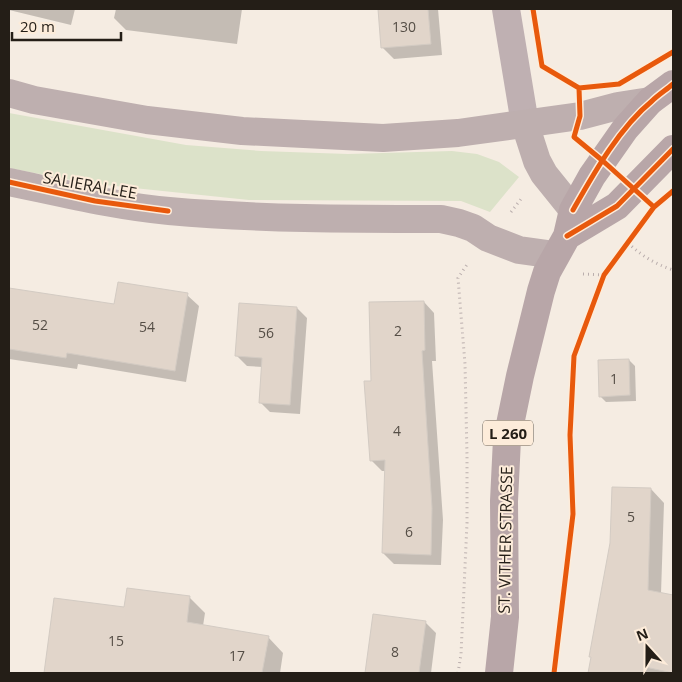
<svg xmlns="http://www.w3.org/2000/svg" width="682" height="682" font-family="'Open Sans',sans-serif">
	<style>
		.green { fill: #dce2c9 }
		.shadow { fill: #0003 }
		.building { fill: #e1d5ca; stroke: #d3cbc3 }
		.lines { fill: none; stroke-linecap: round; stroke-linejoin: round }
		.path { stroke: #baaead; stroke-width: 3; stroke-dasharray: 1 4; stroke-linecap: butt }
		.street { stroke: #bfb0b2; stroke-width: 28 }
		.secondary { stroke: #beafaf; stroke-width: 28 }
		.primary { stroke: #b8a6a8; stroke-width: 28 }
		.cycleway-casing { stroke: #fdecda; stroke-width: 8 }
		.cycleway { stroke: #e8590c; stroke-width: 5 }
		.labels { text-anchor: middle; dominant-baseline: central; stroke-width: 4; stroke-linejoin: round; paint-order: stroke }
		.number-label { font-size: 14px; fill: #554e46 }
		.shield { fill: #fdecda; stroke: #655c52; stroke-width: 1 }
		.shield-label { font-size: 15px; font-weight: bold; fill: #241e17 }
		.street-label { font-size: 16px; fill: #241e17; stroke: #fdecda }
	</style>
	<rect width="100%" height="100%" fill="#f5ece2"/>
	<path class="green" d="M9 113 186 145 261 151 348 154 452 151 477 154 499 162 519 177 490 212 461 201 249 200 86 183 9 168Z"/>
	<path class="shadow" d="M9 9H75L71 25 9 10Z
		M116 9H242L237 44 126 30 114 18Z
		M379 9H438L442 55 394 59 382 47Z
		M9 289 116 306 187 295 199 306 186 382 78 364 77 369 9 359Z
		M424 302 434 313 436 361H432L443 520 441 565 394 564 383 553 386 471H382L371 460 372 382Z
		M297 308 307 318 300 414 270 412 260 402 263 367 247 366 237 356Z
		M629 360 635 366 636 401 606 402 600 396Z
		M651 489 664 503 661 594 673 596V673H589L592 658 590 656Z
		M189 597 205 613 203 626 268 637 283 653 280 673H45L55 599 125 609Z
		M374 615 425 622 436 633 431 673H366Z"/>
	<path class="building" d="M378 9H428L431 44 381 48Z
		M118 282 188 293 175 371 67 353 66 358 9 349V288L114 304Z
		M424 301 425 350 422 351 432 508 431 555 382 553 385 460 370 461 364 381H371L369 302Z
		M239 303 297 307 290 405 259 403 262 358 235 356Z
		M629 359 630 395 599 397 598 360Z
		M612 487 651 488 648 590 673 595V673L645 667 644 673H588L591 657H589L610 543Z
		M127 588 190 596 187 622 269 636 262 673H44L54 598 124 607Z
		M373 614 426 621 419 673H365Z"/>
	<g class="lines">
		<path class="path" d="M511 212 521 199
			M628 243C642 256 655 264 673 270
			M583 274 604 275
			M458 673 461 654 467 523V456L465 364 458 278 468 263"/>
		<path class="street" d="M506 9 525 124"/>
		<path class="secondary" d="M9 93 34 100 147 120 242 131 383 138 458 133 580 116 618 106 650 101
			M525 124 537 161 544 174 573 210
			M9 182C62 193 115 206 169 211 259 219 350 219 441 219L459 223 473 228 488 238 519 250 555 255"/>
		<path class="primary" d="M567 236 617 206 673 149
			M499 673 505 617 504 501 507 439 520 376 541 291 547 272 567 236 573 210 592 176 625 129 650 101 673 84"/>
		<defs>
			<path id="cycleway" d="M533 9 542 66 579 88 619 84 673 52
				M579 88 580 116 574 137 603 161 654 207
				M9 182 95 201 168 211
				M573 210C594 173 619 128 652 101 658 95 666 90 673 84
				M567 236 617 206 673 149
				M554 673 573 514 570 435 574 356 604 275 654 207 673 191"/>
		</defs>
		<use href="#cycleway" class="cycleway-casing"/>
		<use href="#cycleway" class="cycleway"/>
	</g>
	<g class="labels">
		<g class="number-label">
			<text x="404" y="26">130</text>
			<text x="40" y="324">52</text>
			<text x="147" y="326">54</text>
			<text x="398" y="330">2</text>
			<text x="266" y="332">56</text>
			<text x="614" y="378">1</text>
			<text x="397" y="430">4</text>
			<text x="631" y="516">5</text>
			<text x="409" y="531">6</text>
			<text x="116" y="640">15</text>
			<text x="395" y="651">8</text>
			<text x="237" y="655">17</text>
		</g>
		<rect class="shield" x="483" y="420.5" width="50" height="25" rx="4"/>
		<g class="shield-label">
			<text x="508" y="433">L 260</text>
		</g>
		<g class="street-label">
			<text transform="translate(90 185) rotate(10)">SALIERALLEE</text>
			<text transform="translate(505 540) rotate(-89)">ST. VITHER STRASSE</text>
		</g>
	</g>
	<rect width="682" height="682" fill="none" stroke="#241e17" stroke-width="20"/>
	<g transform="translate(647 647) rotate(339)" stroke="#fdecda" stroke-width="4" paint-order="stroke">
	<path d="M0-4L9 19L0 12L-9 19Z" fill="#241e17"/>
	<text y="-8" font-size="14" font-weight="bold" text-anchor="middle" fill="#241e17">N</text>
	</g>
	<path d="M12 32v8h109v-8" fill="none" stroke="#241e17" stroke-width="2.5"/>
	<text x="20" y="32" font-size="15" fill="#241e17" stroke="#fdecda" stroke-width="4" paint-order="stroke">20 m</text>
</svg>
